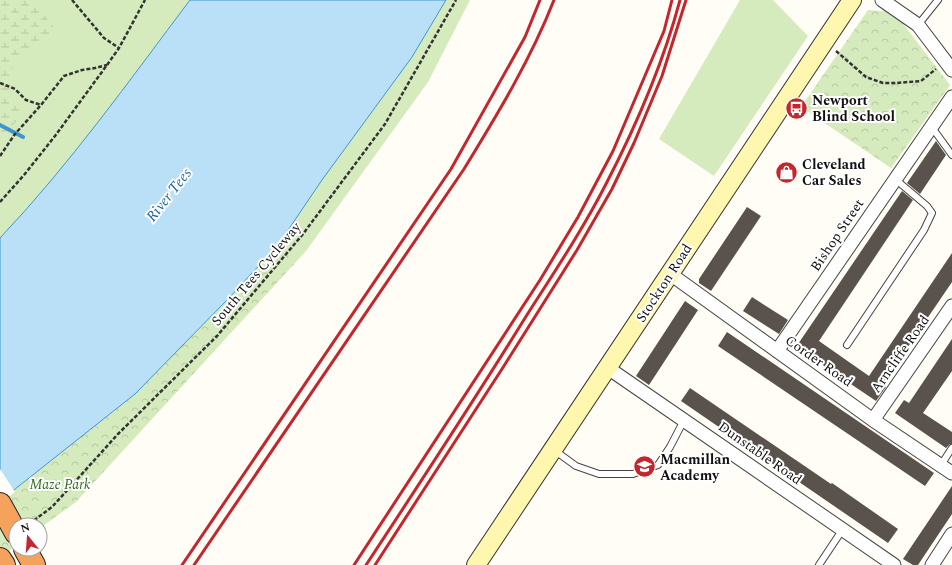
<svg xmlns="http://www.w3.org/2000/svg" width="952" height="565" font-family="Spectral,serif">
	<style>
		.grass { fill: #d5ebbd }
		.wetland { fill: url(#wetland-marsh) }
		.park { fill: url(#park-crowns) }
		.water { fill: #b9e0f7; stroke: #3f96cf }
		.pier { fill: #fffdf5 }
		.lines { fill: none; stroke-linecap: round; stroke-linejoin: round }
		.stream { stroke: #3f96cf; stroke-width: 4 }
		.building { fill: #5a524d }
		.lane-casing { stroke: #444; stroke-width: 8 }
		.street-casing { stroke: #444; stroke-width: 15 }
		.secondary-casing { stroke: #333; stroke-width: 20 }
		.highway-casing { stroke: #222; stroke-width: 24 }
		.path { stroke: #333; stroke-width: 2.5; stroke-dasharray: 4 2; stroke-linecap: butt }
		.lane { stroke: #fff; stroke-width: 6 }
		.street { stroke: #fff; stroke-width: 13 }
		.secondary { stroke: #fff6b0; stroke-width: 18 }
		.highway { stroke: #f5a25d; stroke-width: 22 }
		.rail { stroke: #c4262e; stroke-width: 3 }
		.labels { text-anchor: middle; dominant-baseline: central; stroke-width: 4; stroke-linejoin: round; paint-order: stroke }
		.poi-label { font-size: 14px; font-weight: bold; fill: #111; stroke: #fff; text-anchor: start }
		.street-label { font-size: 14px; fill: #111; stroke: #fff }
		.park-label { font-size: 14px; font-style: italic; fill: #2f6b1f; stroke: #fff }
		.water-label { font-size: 15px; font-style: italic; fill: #1768a6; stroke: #fff }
	</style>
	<defs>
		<pattern id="wetland-marsh" width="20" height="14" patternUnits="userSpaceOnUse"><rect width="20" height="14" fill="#d5ebbd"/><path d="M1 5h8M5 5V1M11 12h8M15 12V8" fill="none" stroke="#b6c8a1"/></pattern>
		<pattern id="park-crowns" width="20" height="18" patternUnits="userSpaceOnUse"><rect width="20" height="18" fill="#d5ebbd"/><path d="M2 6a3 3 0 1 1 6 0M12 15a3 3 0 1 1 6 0" fill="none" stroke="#b6c8a1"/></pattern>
	</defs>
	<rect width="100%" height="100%" fill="#fffdf5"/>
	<path class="grass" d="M0 0H190C129 81 70 164 0 238Z
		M446 0H470L428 82 306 251 278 245 322 180 412 57Z
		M740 0H773L808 36 714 176 659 139Z"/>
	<path class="wetland" d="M0 0H32L57 31 12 66 9 96 25 113 0 138Z"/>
	<path class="park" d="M868 10 894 12 950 85 891 168 801 107Z
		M278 245 306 251 76 502 40 528V525H16V546L0 558V501L135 394 227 300Z"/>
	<path class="water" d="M190 0H446L412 57 322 180 278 245 227 300 135 394 0 501V238C70 164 129 81 190 0Z"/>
	<path class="pier" d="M0 469 15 492 0 503Z"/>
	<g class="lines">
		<path class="stream" d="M0 125 23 137"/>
	</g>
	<path class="building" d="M936 141 946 155 920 194 907 183Z
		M902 191 913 200 819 341 869 376 952 253V282L882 385 886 387 876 401 796 347Z
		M747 207 761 216 711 291 699 283V279Z
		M752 297 788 320 779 334 743 311Z
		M685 301 698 310 649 385 636 376Z
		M727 332 934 473 925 486 718 346Z
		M952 339V371L923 413 952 432V444H950L946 448 895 413 904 400 909 403Z
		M690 388 831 484 832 483 898 529 888 543 681 401Z
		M952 486V514L918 565H913L903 559Z"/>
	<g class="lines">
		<defs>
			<path id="lane" d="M918 25 938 0
				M931 126 952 155
				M847 345 924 230 932 213 927 206 895 179
				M554 450 576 466 599 474H633L658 465 670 447 684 420
				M941 465 952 448
				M819 565 843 529"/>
			<path id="street" d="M882 0 918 25 952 70
				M669 273 873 420 952 473
				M777 351 952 97
				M608 368 894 565
				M873 420 952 306
				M932 565 952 534"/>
			<path id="secondary" d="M476 565 852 0"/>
			<path id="highway" d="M0 504 16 533
				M25 549 34 565
				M0 559 4 565"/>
		</defs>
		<use href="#lane" class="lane-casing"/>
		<use href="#street" class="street-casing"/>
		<use href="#secondary" class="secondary-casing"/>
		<use href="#highway" class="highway-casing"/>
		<path class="path" d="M72 0 104 38 119 48
			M836 51 866 77 883 83H896L921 81 936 69
			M0 83 15 89 26 100 41 105
			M0 156 15 134 41 105 64 76 82 70 95 68 107 65
			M0 202 24 175 55 136 107 65 119 48 145 0
			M29 524 52 507 118 434 217 336 303 234 385 124 456 0"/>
		<use href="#lane" class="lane"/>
		<use href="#street" class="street"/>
		<use href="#secondary" class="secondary"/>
		<use href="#highway" class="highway"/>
		<path class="rail" d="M182 565 451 169 525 37 540 0
			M194 565 464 169C497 115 531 59 554 0
			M354 565 540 280 578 217 613 151 664 31 672 0
			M366 565C420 483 474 401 525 318 553 274 582 231 606 184 636 126 663 64 680 0
			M375 565 502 369 577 250 612 189 634 143 662 76 686 0"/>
	</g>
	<defs>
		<symbol id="bus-disc" viewBox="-11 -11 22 22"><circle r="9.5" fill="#c4262e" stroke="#fff"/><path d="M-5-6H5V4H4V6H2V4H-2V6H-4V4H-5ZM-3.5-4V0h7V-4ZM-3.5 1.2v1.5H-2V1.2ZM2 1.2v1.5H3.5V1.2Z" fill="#fff"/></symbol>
		<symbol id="shop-disc" viewBox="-11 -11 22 22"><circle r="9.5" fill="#c4262e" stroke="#fff"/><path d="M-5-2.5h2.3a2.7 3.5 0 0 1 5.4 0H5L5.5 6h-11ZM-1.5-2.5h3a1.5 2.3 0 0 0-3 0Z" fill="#fff"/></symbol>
		<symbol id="school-disc" viewBox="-11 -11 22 22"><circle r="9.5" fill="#c4262e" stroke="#fff"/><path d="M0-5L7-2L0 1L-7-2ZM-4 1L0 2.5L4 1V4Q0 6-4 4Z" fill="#fff"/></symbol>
	</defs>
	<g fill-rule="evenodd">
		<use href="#bus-disc" x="784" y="96" width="25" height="25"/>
		<use href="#shop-disc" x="774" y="160" width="25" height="25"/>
		<use href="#school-disc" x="632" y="454" width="25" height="25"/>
	</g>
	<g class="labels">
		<g class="poi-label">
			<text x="812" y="100">Newport<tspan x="812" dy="16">Blind School</tspan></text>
			<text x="802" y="164">Cleveland<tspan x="802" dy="16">Car Sales</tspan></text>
			<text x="660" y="459">Macmillan<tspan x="660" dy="16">Academy</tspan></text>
		</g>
		<g class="street-label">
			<text transform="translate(837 235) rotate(-56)">Bishop Street</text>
			<text transform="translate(256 274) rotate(-50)">South Tees Cycleway</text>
			<text transform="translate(664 283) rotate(-57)">Stockton Road</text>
			<text transform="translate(900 354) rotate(-55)">Arncliffe Road</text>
			<text transform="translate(819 361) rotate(35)">Corder Road</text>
			<text transform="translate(760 453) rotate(35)">Dunstable Road</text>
		</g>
		<g class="park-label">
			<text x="60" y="484">Maze Park</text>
		</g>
		<g class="water-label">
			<text transform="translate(169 195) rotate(-52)">River Tees</text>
		</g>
	</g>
	<g transform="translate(28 537) rotate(343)"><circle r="19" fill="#ffffff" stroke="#a0a0a0"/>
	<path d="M0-3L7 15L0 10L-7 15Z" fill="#c4262e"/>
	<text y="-6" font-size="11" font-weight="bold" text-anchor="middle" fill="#111111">N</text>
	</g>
</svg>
